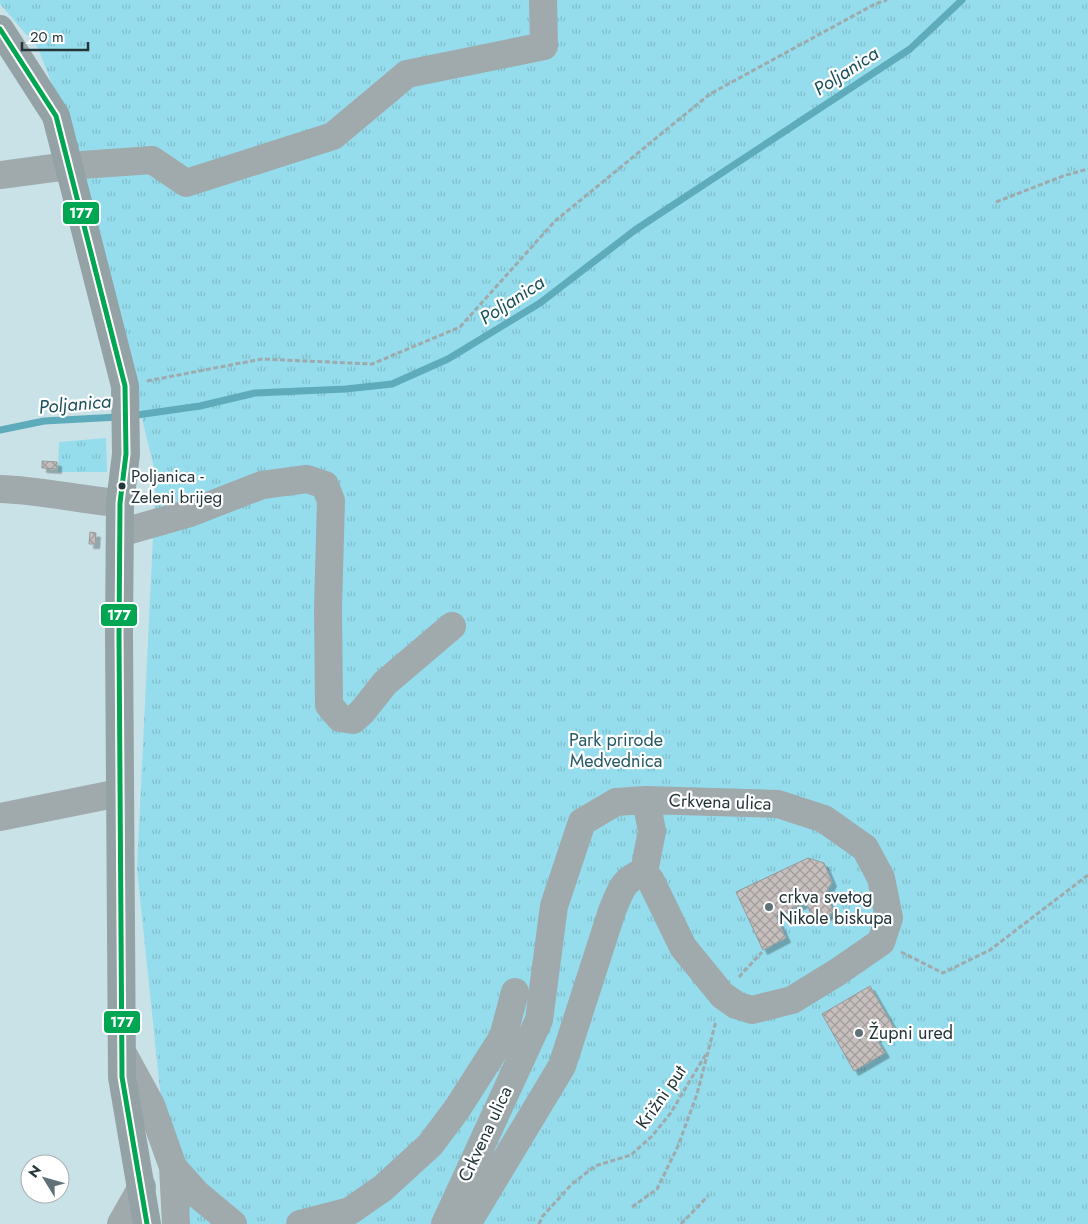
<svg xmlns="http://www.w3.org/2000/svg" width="1088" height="1224" font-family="Jost,sans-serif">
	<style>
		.park { fill: url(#park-tufts) }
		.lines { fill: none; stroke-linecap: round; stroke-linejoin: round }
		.stream { stroke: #5eabbb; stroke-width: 7 }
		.building { fill: url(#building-cross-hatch); stroke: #969a9b; filter: url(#shadow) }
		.path { stroke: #9eaaac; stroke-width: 3; stroke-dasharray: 5 2.5; stroke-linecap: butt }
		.minor { stroke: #a0a9ac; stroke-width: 28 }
		.major { stroke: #94a2a6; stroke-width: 28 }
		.bus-1-casing { stroke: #fff; stroke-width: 9 }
		.bus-1 { stroke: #00a651; stroke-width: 5 }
		.bus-dot { fill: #24363a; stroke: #fff; stroke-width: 2 }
		.poi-dot { fill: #5e7277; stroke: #fff; stroke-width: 2 }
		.labels { text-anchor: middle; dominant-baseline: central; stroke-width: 4.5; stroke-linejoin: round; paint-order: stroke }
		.bus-label { font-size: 17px; fill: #24363a; stroke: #fff; text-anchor: start }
		.park-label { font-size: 18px; fill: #255a66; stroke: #fff }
		.street-label { font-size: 18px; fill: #24363a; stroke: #fff }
		.poi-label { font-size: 18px; fill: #24363a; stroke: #fff; text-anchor: start }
		.water-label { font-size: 19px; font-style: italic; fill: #19505b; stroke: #fff }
		.line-badge { stroke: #fff; stroke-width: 2 }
		.badge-label { font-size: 14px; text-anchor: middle; font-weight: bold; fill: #fff }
	</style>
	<defs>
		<pattern id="park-tufts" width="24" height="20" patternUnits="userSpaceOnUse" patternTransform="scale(1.25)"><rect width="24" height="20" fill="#95dcec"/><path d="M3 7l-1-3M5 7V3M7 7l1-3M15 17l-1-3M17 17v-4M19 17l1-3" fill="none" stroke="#80bdcb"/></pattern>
		<pattern id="building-cross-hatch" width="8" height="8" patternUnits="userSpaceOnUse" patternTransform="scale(1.25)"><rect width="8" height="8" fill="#c6bfbe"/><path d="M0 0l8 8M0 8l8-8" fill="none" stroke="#a19c9b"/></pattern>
		<filter id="shadow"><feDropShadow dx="4.5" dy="4.5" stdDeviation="0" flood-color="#0004"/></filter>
	</defs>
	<rect width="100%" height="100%" fill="#c9e2e8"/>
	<path class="park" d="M0 0H1088V1224H174L137 869 156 475 72 136 38 48 0 4Z
		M106 438 107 472H58L59 442Z"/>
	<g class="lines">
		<path class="stream" d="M130 416 200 406 255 393 346 389 392 384 448 359 540 303 635 230 910 49 962 0
			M0 430 44 421 119 417"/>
	</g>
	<path class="building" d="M42 461 57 462V469L42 468Z
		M90 532 96 533 95 544H89Z
		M808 858 824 863 832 882 825 894 834 912 814 921 806 902 776 916 786 938 763 950 736 892Z
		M870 986 894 1028 876 1038 885 1053 854 1071 822 1014Z"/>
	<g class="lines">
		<path class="path" d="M996 202 1063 176 1088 169
			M147 381 262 359 372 364 460 327 555 221 710 94 875 4 887 0
			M901 952 943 973 990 950 1088 875
			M739 977 762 952
			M632 1207 657 1189 678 1146 697 1094 716 1021
			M539 1224 542 1217 571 1185 595 1166 631 1155 652 1136 670 1114 706 1054
			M681 1224 708 1196"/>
		<path class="minor" d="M0 175 68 166 152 160 186 183 333 136 407 74 544 46 543 0
			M0 489C40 490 80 500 120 503
			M120 533 190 513 262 485 307 479 325 485 331 501 328 608 329 705 340 718 353 720 362 712 385 683 452 626
			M0 817 119 793
			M644 872 652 831 646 800
			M122 1052 151 1105 173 1167 197 1194 233 1224
			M173 1167 176 1224
			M121 1224 142 1187
			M300 1224 350 1211 383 1188 430 1145 457 1109 503 1037 515 992
			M445 1224 539 1020 554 906 582 822 616 802 646 800 778 804 824 819 865 848 881 878 889 918 881 942 836 973 792 1000 752 1010 736 1005 722 995 683 947 651 881 644 872C622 880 621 890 612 911L562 1066 467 1224"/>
		<path class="major" d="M0 29 56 116 125 386 126 454 120 503 119 635 122 1077 147 1224"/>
		<defs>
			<path id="bus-1" d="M0 29 56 116 125 386 126 454 120 503 119 635 122 1077 147 1224"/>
		</defs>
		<use href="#bus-1" class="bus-1-casing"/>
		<use href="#bus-1" class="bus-1"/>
	</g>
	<circle class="bus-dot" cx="122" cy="486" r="4.5"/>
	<g class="poi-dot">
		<circle cx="769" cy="907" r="5"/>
		<circle cx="859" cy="1033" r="5"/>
	</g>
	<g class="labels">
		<g class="bus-label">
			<text x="131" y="476">Poljanica -<tspan x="131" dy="21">Zeleni brijeg</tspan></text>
		</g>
		<g class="park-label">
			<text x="616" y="740">Park prirode<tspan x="616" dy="21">Medvednica</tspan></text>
		</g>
		<g class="street-label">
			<text transform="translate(720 802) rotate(2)">Crkvena ulica</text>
			<text transform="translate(661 1097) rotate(-55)">Križni put</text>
			<text transform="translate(485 1134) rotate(-65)">Crkvena ulica</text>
		</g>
		<g class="poi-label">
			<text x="779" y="897">crkva svetog<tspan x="779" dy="21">Nikole biskupa</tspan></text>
			<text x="869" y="1033">Župni ured</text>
		</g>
		<g class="water-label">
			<text transform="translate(846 71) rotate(-33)">Poljanica</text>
			<text transform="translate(512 300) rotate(-33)">Poljanica</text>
			<text transform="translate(75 404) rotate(-5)">Poljanica</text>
		</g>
	</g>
	<g class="line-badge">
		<rect x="62" y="201" width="38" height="24" rx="5" fill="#00a651"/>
		<rect x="100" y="603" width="38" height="24" rx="5" fill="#00a651"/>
		<rect x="103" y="1010" width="38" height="24" rx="5" fill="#00a651"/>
	</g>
	<g class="badge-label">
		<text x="81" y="218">177</text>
		<text x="119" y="620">177</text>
		<text x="122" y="1027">177</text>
	</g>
	<g transform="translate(45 1179) rotate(307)"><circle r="24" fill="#ffffff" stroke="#a7afb0"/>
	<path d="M0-4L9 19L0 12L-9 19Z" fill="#5e7277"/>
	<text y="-8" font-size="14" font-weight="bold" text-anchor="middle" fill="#24363a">N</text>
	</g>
	<path d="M22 42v8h66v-8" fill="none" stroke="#24363a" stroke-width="2.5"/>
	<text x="30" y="42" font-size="15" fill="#24363a" stroke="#ffffff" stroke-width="4" paint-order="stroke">20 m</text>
</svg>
